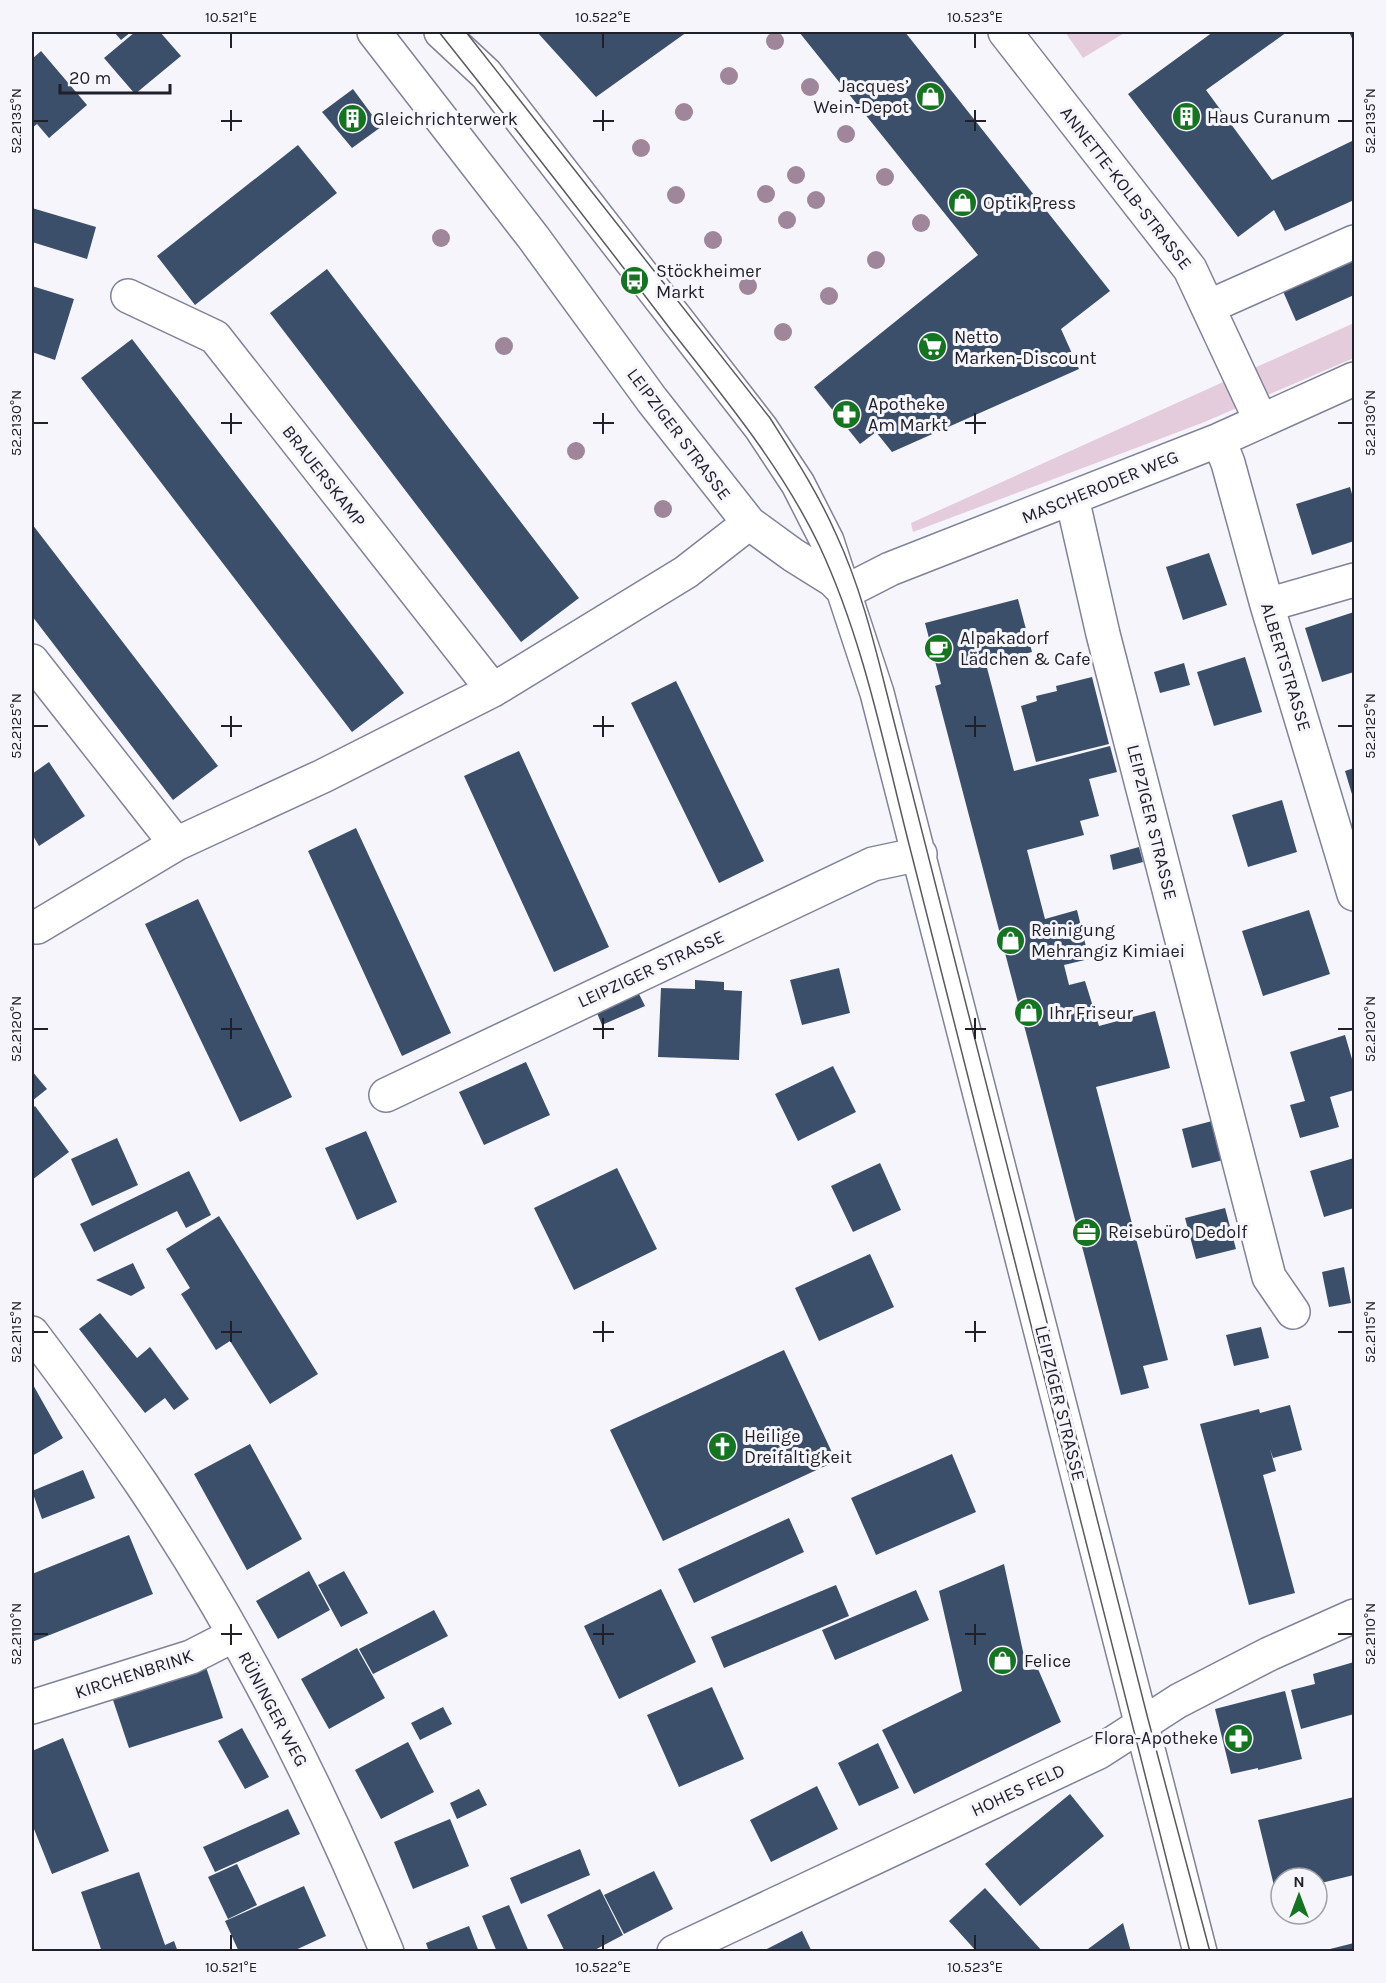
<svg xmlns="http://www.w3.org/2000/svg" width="1386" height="1983" font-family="Karla,sans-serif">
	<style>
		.green { fill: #e5ccdc }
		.building { fill: #3c4f6a }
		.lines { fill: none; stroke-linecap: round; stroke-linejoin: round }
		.minor-casing { stroke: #80819a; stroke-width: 36 }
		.minor { stroke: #fff; stroke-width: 33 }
		.tram { stroke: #595962; stroke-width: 1.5 }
		.tree { fill: #9f869a }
		.ticks { fill: none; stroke: #20202a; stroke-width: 2 }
		.labels { text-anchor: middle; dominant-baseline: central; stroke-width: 6; stroke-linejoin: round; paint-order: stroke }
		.poi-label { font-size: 18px; fill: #20202a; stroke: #f5f5fb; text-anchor: start }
		.street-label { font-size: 18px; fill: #20202a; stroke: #f5f5fb }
		.neatline { fill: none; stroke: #20202a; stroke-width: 2 }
		.ticks-label { font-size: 15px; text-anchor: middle; fill: #20202a }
	</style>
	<rect width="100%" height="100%" fill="#f5f5fb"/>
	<path class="green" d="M1065 32H1126L1083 58Z
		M1354 323V358L1202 423 913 532 911 523Z"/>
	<path class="building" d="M114 32H131L121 40Z
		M135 32H160L181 56 135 94 104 58Z
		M537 32H687L596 97Z
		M799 32H905L1110 291 1061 329 1079 369 892 452 876 432 860 444 814 387 978 255Z
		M1213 32H1287L1206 90 1272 180 1354 140V200L1285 231 1274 210 1238 237 1128 94Z
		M1349 32H1354V43Z
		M41 51 87 105 49 138 37 124 32 128V59Z
		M353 89 381 127 352 148 322 112Z
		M298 145 337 193 195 305 157 256Z
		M32 208 96 227 87 259 32 242Z
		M1354 257V295L1296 321 1282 289Z
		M327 269 579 598 521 642 270 313Z
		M32 286 74 299 55 360 32 352Z
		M132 339 404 693 352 732 81 378Z
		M1350 487 1354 501V541L1312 555 1296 504Z
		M32 524 218 766 173 800 32 616Z
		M1209 553 1227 605 1183 620 1166 567Z
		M1018 599 1032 652 986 664 1014 771 1110 746 1117 772 1089 779 1099 816 1080 821 1084 835 1027 850 1045 919 1077 910 1089 959 1064 965 1069 985 1085 981 1099 1026 1155 1011 1170 1068 1096 1087 1168 1360 1143 1366 1149 1388 1121 1395 935 686 941 684 925 623Z
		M1354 612V672L1322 682 1305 628Z
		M1245 657 1262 712 1214 726 1197 672Z
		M1184 663 1190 685 1160 693 1154 672Z
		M1092 677 1109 744 1036 762 1021 706 1037 701 1036 696 1057 691 1056 686Z
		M676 681 764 861 719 883 631 703Z
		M519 751 609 947 554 972 464 776Z
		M49 762 85 816 39 846 32 834V774Z
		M1354 768V801L1345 771Z
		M1282 800 1297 852 1248 867 1232 815Z
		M356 828 451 1033 402 1056 308 851Z
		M1139 847 1143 862 1113 870 1110 855Z
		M198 899 292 1097 240 1122 145 924Z
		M1309 910 1330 974 1263 996 1242 931Z
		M839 968 850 1013 802 1025 790 980Z
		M695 980 724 982V990L742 991 739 1060 658 1057 661 988 695 989Z
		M636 988 645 1006 602 1025 594 1006Z
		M1345 1035 1354 1066V1090L1330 1097 1339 1127 1300 1138 1290 1105 1305 1101 1290 1052Z
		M526 1062 550 1115 484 1145 459 1092Z
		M833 1066 856 1112 798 1141 775 1094Z
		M32 1071 47 1089 32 1101Z
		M35 1106 69 1152 32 1180V1109Z
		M1212 1121 1223 1160 1192 1168 1182 1129Z
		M366 1131 397 1202 357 1220 325 1148Z
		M117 1138 138 1185 92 1206 71 1159Z
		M1354 1158V1208L1324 1217 1310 1171Z
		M880 1163 901 1210 853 1232 831 1186Z
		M617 1168 657 1249 574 1290 534 1208Z
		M189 1171 211 1215 186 1228 177 1211 94 1252 80 1224Z
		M1225 1208 1236 1249 1196 1259 1185 1218Z
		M219 1216 318 1374 270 1404 230 1341 216 1350 181 1294 190 1288 166 1249Z
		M870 1254 894 1307 819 1341 795 1288Z
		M133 1263 145 1288 131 1296 96 1280Z
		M1344 1267 1351 1303 1329 1307 1322 1272Z
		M100 1313 137 1358 150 1347 189 1399 174 1410 165 1398 145 1413 79 1329Z
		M1261 1327 1269 1358 1234 1366 1226 1335Z
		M784 1350 836 1461 663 1541 610 1430Z
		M32 1383 63 1438 32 1456Z
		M1290 1405 1302 1450 1273 1458 1270 1449 1276 1471 1263 1475 1295 1593 1249 1605 1200 1424 1259 1409 1260 1413Z
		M250 1444 302 1539 247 1570 194 1474Z
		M952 1454 976 1512 876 1555 851 1498Z
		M83 1470 95 1498 42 1519 32 1491Z
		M789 1518 804 1552 694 1603 678 1569Z
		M129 1535 153 1594 32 1642V1574Z
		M1004 1564 1027 1670 1038 1669 1061 1722 914 1794 882 1730 962 1691 939 1591Z
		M309 1571 330 1610 278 1639 256 1601Z
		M344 1571 368 1613 341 1627 318 1585Z
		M836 1585 849 1616 724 1668 711 1637Z
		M661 1589 696 1662 619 1699 584 1626Z
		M916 1590 929 1620 835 1660 822 1630Z
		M434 1610 448 1636 373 1674 359 1649Z
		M357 1648 385 1698 329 1729 301 1679Z
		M1354 1662V1714L1301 1729 1291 1690 1315 1684 1313 1674Z
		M206 1667 223 1718 129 1748 112 1697Z
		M712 1687 744 1759 679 1787 647 1715Z
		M1285 1691 1302 1759 1258 1770V1768L1231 1774 1215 1709Z
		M443 1707 452 1724 420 1740 411 1723Z
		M242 1728 269 1777 245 1789 218 1741Z
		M63 1738 109 1851 52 1874 32 1824V1751Z
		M408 1742 434 1792 381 1819 355 1770Z
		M878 1743 899 1788 859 1806 838 1763Z
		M817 1786 838 1829 771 1862 750 1820Z
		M479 1789 487 1805 457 1819 450 1803Z
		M1070 1794 1104 1836 1020 1906 985 1864Z
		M1354 1797V1875L1317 1884V1878H1281V1893L1276 1894 1258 1820Z
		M288 1809 300 1834 215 1872 203 1847Z
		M450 1819 469 1866 413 1889 394 1842Z
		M580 1849 590 1875 521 1904 510 1878Z
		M237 1864 257 1905 228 1919 208 1877Z
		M654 1871 673 1909 624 1934 604 1895Z
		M139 1872 165 1945 174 1941 178 1952H102L81 1892Z
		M304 1886 326 1936 291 1952H239L225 1921Z
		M985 1888 1033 1941 1043 1952H977L949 1921Z
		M600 1889 623 1935 591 1952H565L547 1915Z
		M509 1905 529 1952H497L482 1916Z
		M1123 1923 1131 1952H1084Z
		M469 1926 479 1952H429L426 1943Z
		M802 1931 812 1952H761Z
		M1354 1943V1952H1323L1322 1951Z"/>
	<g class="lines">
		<defs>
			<path id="minor" d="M374 32 533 237 652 400 749 523 793 555 833 580 845 592
				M441 32 486 74 761 428 798 484 827 541 877 693 1200 1952
				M1005 32 1190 269 1261 421
				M128 296 215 337 493 690
				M1208 307 1354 242
				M1219 440 1228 463 1267 605 1354 894
				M1072 498 1103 634 1269 1277 1293 1312
				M845 592 890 569 1219 440 1354 379
				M1267 605 1354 580
				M32 661 176 844
				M37 927 176 844 323 776 493 690 686 572 749 523
				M386 1095 873 864 920 854
				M32 1333C69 1382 106 1432 141 1483 240 1630 320 1788 387 1952
				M32 1707 191 1657 234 1635
				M674 1952 1099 1752 1178 1701 1269 1654 1354 1616"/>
		</defs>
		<use href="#minor" class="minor-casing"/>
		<use href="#minor" class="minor"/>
		<path class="tram" d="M439 32C517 130 595 230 671 330 725 399 781 466 819 545 865 643 885 752 912 856L1190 1952
			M466 32 770 418C794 456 818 493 836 534 859 583 873 638 886 690L1148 1719 1210 1952"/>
	</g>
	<g class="tree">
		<circle cx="775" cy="41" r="9"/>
		<circle cx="729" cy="76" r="9"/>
		<circle cx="810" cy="87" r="9"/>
		<circle cx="684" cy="112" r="9"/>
		<circle cx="846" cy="134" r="9"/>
		<circle cx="641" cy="148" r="9"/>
		<circle cx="796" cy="175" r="9"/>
		<circle cx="885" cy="177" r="9"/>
		<circle cx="766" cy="194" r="9"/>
		<circle cx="676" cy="195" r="9"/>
		<circle cx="816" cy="200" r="9"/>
		<circle cx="787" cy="220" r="9"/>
		<circle cx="921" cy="223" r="9"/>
		<circle cx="441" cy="238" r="9"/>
		<circle cx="713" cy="240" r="9"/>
		<circle cx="876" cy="260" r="9"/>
		<circle cx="748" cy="286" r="9"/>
		<circle cx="829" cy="296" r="9"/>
		<circle cx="783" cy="332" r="9"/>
		<circle cx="504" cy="346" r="9"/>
		<circle cx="576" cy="451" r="9"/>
		<circle cx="663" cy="509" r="9"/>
	</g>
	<path class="ticks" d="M231 33V48M603 33V48M975 33V48M231 110V131M603 110V131M975 110V131M33 121H48M221 121H242M593 121H614M965 121H986M1338 121H1353M231 413V434M603 413V434M975 413V434M33 423H48M221 423H242M593 423H614M965 423H986M1338 423H1353M231 716V737M603 716V737M975 716V737M33 726H48M221 726H242M593 726H614M965 726H986M1338 726H1353M231 1018V1039M603 1018V1039M975 1018V1039M33 1029H48M221 1029H242M593 1029H614M965 1029H986M1338 1029H1353M231 1321V1342M603 1321V1342M975 1321V1342M33 1332H48M221 1332H242M593 1332H614M965 1332H986M1338 1332H1353M231 1624V1645M603 1624V1645M975 1624V1645M33 1634H48M221 1634H242M593 1634H614M965 1634H986M1338 1634H1353M231 1935V1950M603 1935V1950M975 1935V1950"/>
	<defs>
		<symbol id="shop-disc" viewBox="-11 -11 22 22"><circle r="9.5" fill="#157322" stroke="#f5f5fb"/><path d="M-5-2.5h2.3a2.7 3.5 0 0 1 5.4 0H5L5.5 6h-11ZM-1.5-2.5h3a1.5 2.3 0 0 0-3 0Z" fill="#fff"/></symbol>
		<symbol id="building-disc" viewBox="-11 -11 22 22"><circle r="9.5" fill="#157322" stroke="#f5f5fb"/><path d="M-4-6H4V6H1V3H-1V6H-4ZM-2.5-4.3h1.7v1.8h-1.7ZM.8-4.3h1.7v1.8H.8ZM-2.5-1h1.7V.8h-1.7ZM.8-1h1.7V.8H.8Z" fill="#fff"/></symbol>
		<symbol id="bus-disc" viewBox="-11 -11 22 22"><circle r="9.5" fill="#157322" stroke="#f5f5fb"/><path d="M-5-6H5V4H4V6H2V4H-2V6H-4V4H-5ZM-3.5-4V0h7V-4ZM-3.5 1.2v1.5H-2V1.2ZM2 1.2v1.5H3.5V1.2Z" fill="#fff"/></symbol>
		<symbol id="supermarket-disc" viewBox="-11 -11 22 22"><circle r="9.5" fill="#157322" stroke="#f5f5fb"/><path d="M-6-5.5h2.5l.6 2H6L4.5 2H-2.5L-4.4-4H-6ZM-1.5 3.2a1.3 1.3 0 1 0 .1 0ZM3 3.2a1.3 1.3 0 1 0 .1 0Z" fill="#fff"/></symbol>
		<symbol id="pharmacy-disc" viewBox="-11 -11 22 22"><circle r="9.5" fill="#157322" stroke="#f5f5fb"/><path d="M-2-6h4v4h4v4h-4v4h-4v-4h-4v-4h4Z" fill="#fff"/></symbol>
		<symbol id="cafe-disc" viewBox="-11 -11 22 22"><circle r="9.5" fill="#157322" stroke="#f5f5fb"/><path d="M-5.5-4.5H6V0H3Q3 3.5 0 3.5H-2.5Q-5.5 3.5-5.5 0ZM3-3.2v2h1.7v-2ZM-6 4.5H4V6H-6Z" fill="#fff"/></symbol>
		<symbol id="office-disc" viewBox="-11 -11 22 22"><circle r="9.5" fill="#157322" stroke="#f5f5fb"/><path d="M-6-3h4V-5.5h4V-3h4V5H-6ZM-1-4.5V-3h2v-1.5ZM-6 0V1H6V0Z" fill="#fff"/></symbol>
		<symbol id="church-disc" viewBox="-11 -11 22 22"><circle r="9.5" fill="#157322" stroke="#f5f5fb"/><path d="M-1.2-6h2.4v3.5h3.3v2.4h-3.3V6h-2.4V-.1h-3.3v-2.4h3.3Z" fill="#fff"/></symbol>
	</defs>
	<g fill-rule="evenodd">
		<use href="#shop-disc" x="914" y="80" width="33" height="33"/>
		<use href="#building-disc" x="1170" y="100" width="33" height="33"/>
		<use href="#building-disc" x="336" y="102" width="33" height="33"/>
		<use href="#shop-disc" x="946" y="186" width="33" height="33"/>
		<use href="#bus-disc" x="618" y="264" width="33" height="33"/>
		<use href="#supermarket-disc" x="916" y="330" width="33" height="33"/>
		<use href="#pharmacy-disc" x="830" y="398" width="33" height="33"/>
		<use href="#cafe-disc" x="922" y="632" width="33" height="33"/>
		<use href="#shop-disc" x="994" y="924" width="33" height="33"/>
		<use href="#shop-disc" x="1012" y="996" width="33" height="33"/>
		<use href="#office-disc" x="1070" y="1216" width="33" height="33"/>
		<use href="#church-disc" x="706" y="1430" width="33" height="33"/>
		<use href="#shop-disc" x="986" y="1644" width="33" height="33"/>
		<use href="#pharmacy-disc" x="1222" y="1722" width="33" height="33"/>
	</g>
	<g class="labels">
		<g class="poi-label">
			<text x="909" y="86" text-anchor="end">Jacques’<tspan x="909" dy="21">Wein-Depot</tspan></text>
			<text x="1207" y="117">Haus Curanum</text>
			<text x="373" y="119">Gleichrichterwerk</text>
			<text x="983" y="203">Optik Press</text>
			<text x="656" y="271">Stöckheimer<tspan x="656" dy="21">Markt</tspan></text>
			<text x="954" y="337">Netto<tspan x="954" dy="21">Marken-Discount</tspan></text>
			<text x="868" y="404">Apotheke<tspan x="868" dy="21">Am Markt</tspan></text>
			<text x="960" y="638">Alpakadorf<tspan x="960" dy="21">Lädchen &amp; Cafe</tspan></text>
			<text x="1031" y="930">Reinigung<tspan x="1031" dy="21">Mehrangiz Kimiaei</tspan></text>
			<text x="1049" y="1013">Ihr Friseur</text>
			<text x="1108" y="1232">Reisebüro Dedolf</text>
			<text x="744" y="1436">Heilige<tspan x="744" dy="21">Dreifaltigkeit</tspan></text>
			<text x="1024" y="1661">Felice</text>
			<text x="1218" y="1738" text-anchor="end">Flora-Apotheke</text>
		</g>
		<g class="street-label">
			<text transform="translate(1126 188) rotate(52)">ANNETTE-KOLB-STRASSE</text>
			<text transform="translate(679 434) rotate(53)">LEIPZIGER STRASSE</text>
			<text transform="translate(324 476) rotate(52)">BRAUERSKAMP</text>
			<text transform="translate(1100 487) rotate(-22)">MASCHERODER WEG</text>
			<text transform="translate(1286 667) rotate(73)">ALBERTSTRASSE</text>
			<text transform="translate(1152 822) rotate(76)">LEIPZIGER STRASSE</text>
			<text transform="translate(651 969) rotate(-25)">LEIPZIGER STRASSE</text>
			<text transform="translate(1060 1403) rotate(76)">LEIPZIGER STRASSE</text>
			<text transform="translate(134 1674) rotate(-18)">KIRCHENBRINK</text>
			<text transform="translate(273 1709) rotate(62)">RÜNINGER WEG</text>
			<text transform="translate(1018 1790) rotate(-25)">HOHES FELD</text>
		</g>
	</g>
	<rect width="1386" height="1983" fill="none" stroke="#f5f5fb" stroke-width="66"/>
	<g transform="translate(1299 1896)"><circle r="28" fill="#f5f5fb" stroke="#a0a0a7" stroke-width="1.5"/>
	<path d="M0-4.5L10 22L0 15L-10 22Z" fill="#157322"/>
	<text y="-9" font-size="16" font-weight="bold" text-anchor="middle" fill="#20202a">N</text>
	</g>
	<path d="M60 84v9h110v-9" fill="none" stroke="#20202a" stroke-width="3"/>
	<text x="69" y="84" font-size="18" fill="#20202a" stroke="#f5f5fb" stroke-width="4.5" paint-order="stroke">20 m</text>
	<rect x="33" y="33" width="1320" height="1917" class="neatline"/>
	<g class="ticks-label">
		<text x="231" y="22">10.521°E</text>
		<text x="603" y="22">10.522°E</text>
		<text x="975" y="22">10.523°E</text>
		<text transform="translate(16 121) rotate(-90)" y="5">52.2135°N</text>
		<text transform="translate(1370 121) rotate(-90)" y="5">52.2135°N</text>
		<text transform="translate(16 423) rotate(-90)" y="5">52.2130°N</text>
		<text transform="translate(1370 423) rotate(-90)" y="5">52.2130°N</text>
		<text transform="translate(16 726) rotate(-90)" y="5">52.2125°N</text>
		<text transform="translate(1370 726) rotate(-90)" y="5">52.2125°N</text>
		<text transform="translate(16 1029) rotate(-90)" y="5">52.2120°N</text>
		<text transform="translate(1370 1029) rotate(-90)" y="5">52.2120°N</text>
		<text transform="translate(16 1332) rotate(-90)" y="5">52.2115°N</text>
		<text transform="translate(1370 1332) rotate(-90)" y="5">52.2115°N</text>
		<text transform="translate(16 1634) rotate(-90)" y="5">52.2110°N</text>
		<text transform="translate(1370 1634) rotate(-90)" y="5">52.2110°N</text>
		<text x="231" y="1972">10.521°E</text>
		<text x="603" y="1972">10.522°E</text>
		<text x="975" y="1972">10.523°E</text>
	</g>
</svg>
